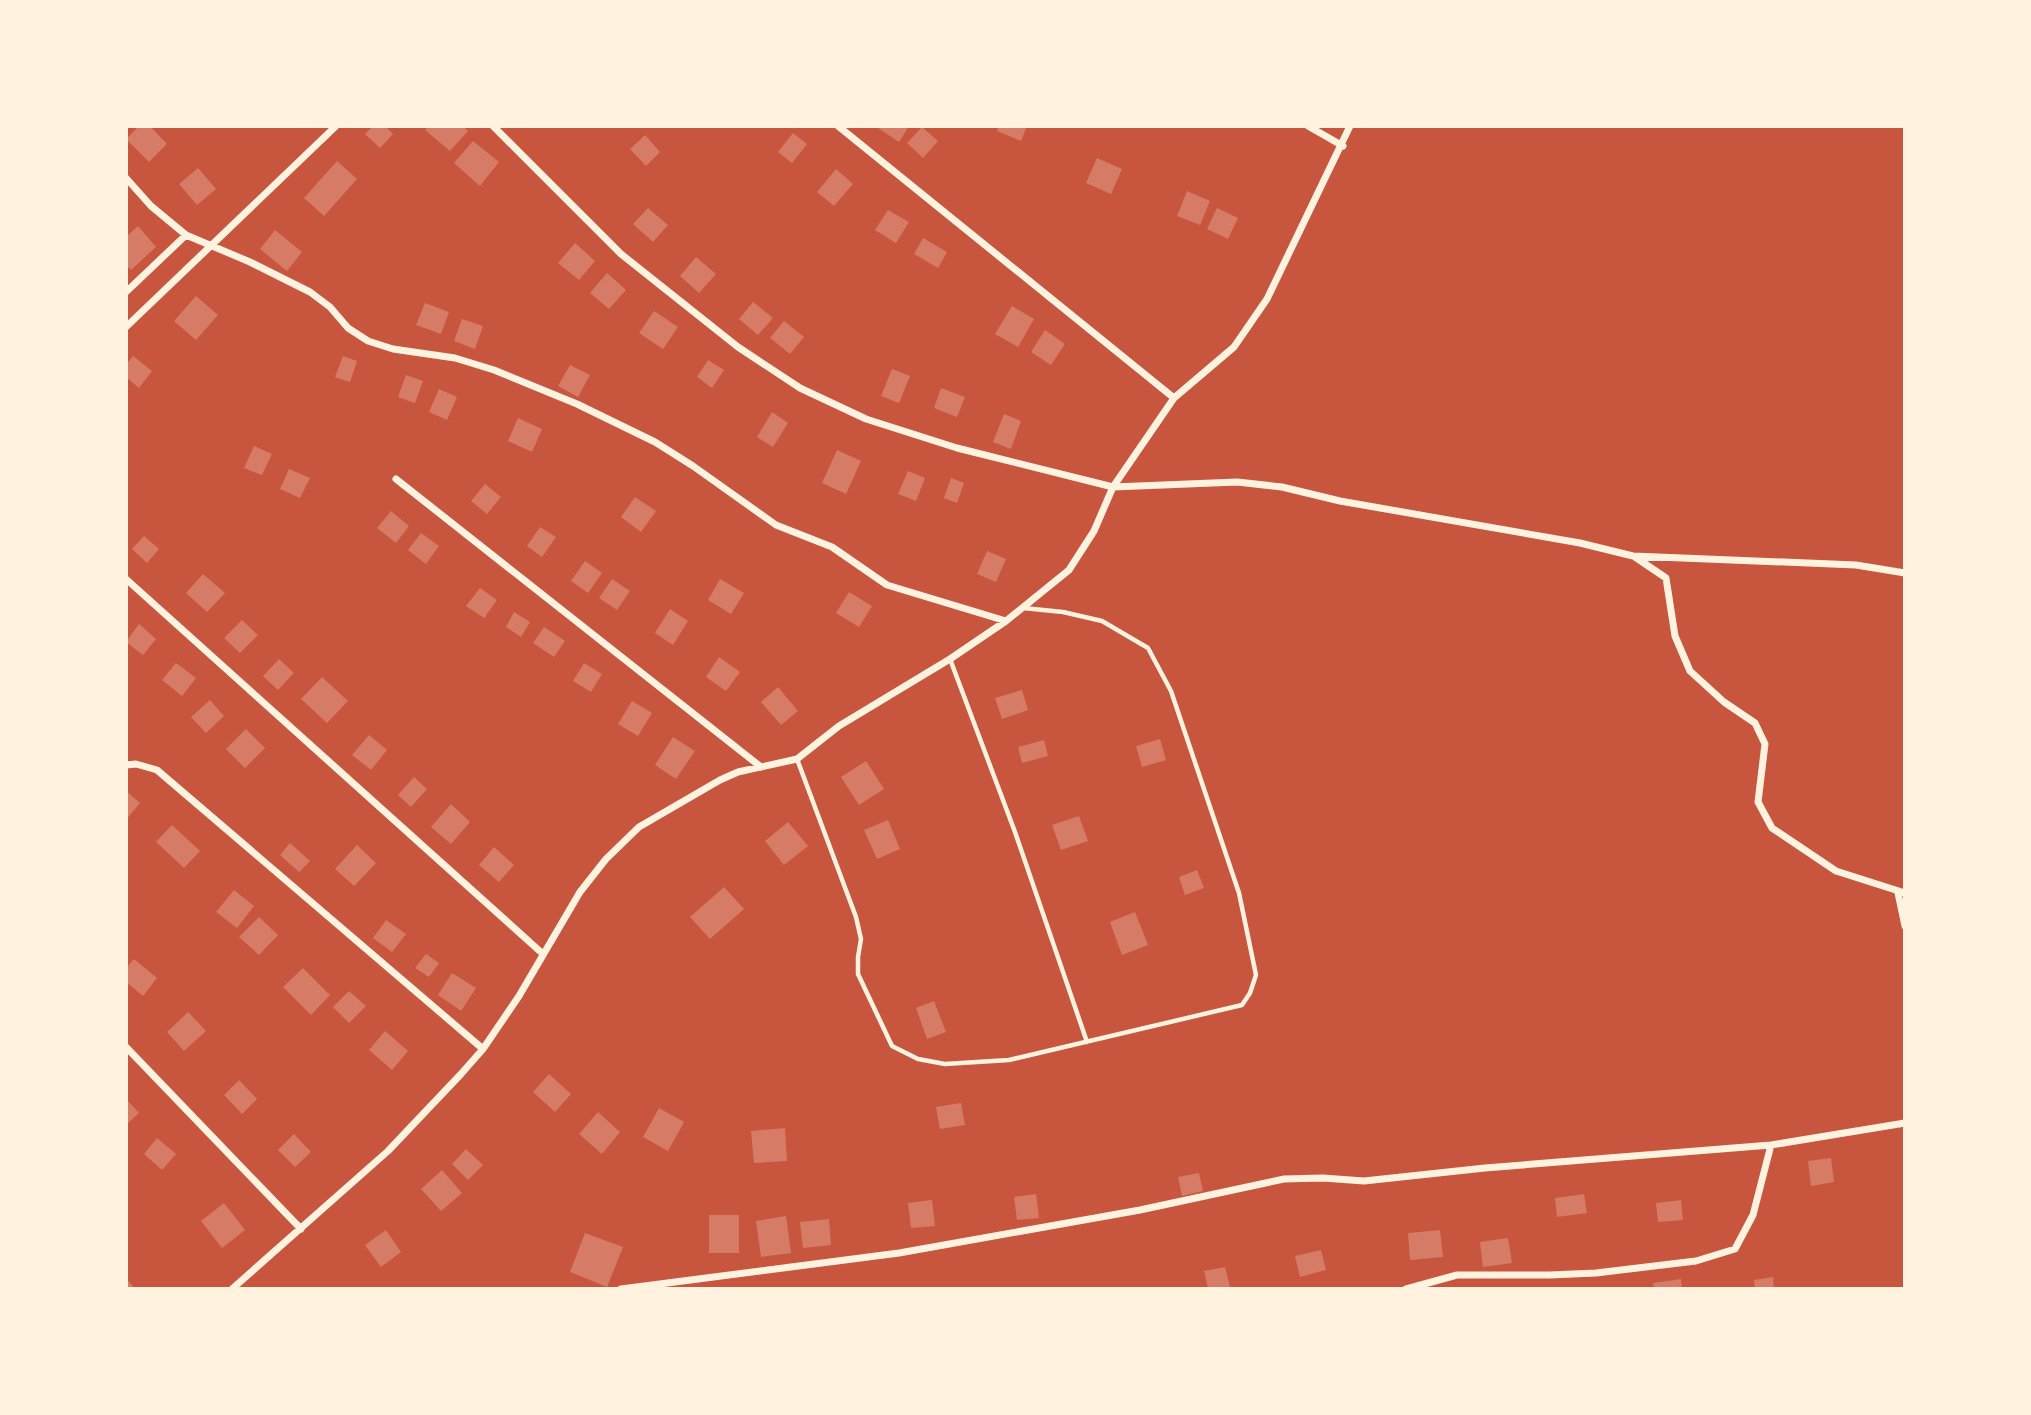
<svg xmlns="http://www.w3.org/2000/svg" width="2031" height="1415" font-family="Manrope,sans-serif">
	<style>
		.building { fill: #d67c66 }
		.lines { fill: none; stroke-linecap: round; stroke-linejoin: round }
		.service { stroke: #fff3e0; stroke-width: 4.5 }
		.minor { stroke: #fff3e0; stroke-width: 7 }
	</style>
	<rect width="100%" height="100%" fill="#c8553d"/>
	<path class="building" d="M139 126H150L167 144 149 162 126 139Z
		M373 126H385L393 134 380 148 365 134Z
		M429 126H463L468 131 450 151 425 130Z
		M875 126H909L899 142Z
		M999 126H1027L1021 141 997 131Z
		M922 127 938 141 923 158 907 143Z
		M793 133 807 144 792 163 778 152Z
		M645 135 660 152 646 166 630 149Z
		M473 141 499 162 480 186 454 163Z
		M1097 158 1122 169 1111 194 1086 183Z
		M337 161 357 179 324 216 304 198Z
		M198 168 216 189 197 205 179 184Z
		M836 169 853 184 834 206 817 192Z
		M1187 191 1210 201 1200 225 1177 216Z
		M648 208 668 225 653 242 633 224Z
		M1217 208 1238 218 1228 239 1207 229Z
		M888 210 909 222 896 243 875 230Z
		M138 226 156 247 131 270 126 265V237Z
		M275 230 302 252 287 271 260 249Z
		M923 238 947 252 938 268 914 254Z
		M575 243 595 261 579 280 558 263Z
		M696 257 716 274 699 293 680 276Z
		M607 273 626 290 609 309 590 293Z
		M196 296 218 315 196 340 174 321Z
		M753 302 773 318 758 335 739 319Z
		M425 303 449 312 441 334 416 325Z
		M1012 306 1034 319 1018 347 995 334Z
		M654 311 678 327 663 349 639 333Z
		M462 319 483 326 475 349 454 341Z
		M784 321 804 337 790 354 770 338Z
		M1045 330 1065 344 1051 365 1031 352Z
		M133 356 152 371 139 388 126 377V365Z
		M343 356 357 361 350 382 335 377Z
		M708 360 724 370 712 388 697 377Z
		M570 365 590 375 578 397 558 386Z
		M892 369 910 376 899 403 881 396Z
		M406 375 423 381 415 403 398 397Z
		M941 388 965 397 957 417 934 408Z
		M439 389 457 397 447 420 429 412Z
		M772 412 788 423 773 447 757 437Z
		M1004 414 1021 421 1011 449 993 442Z
		M518 418 542 429 532 452 508 441Z
		M254 446 272 454 262 475 244 468Z
		M837 450 861 461 846 494 822 483Z
		M289 469 310 478 300 498 280 489Z
		M908 471 925 478 916 501 898 494Z
		M951 478 964 483 957 503 944 498Z
		M485 484 501 497 487 514 471 501Z
		M635 497 656 511 641 532 621 517Z
		M391 511 409 526 396 543 377 528Z
		M540 527 556 537 542 557 527 546Z
		M421 533 439 546 426 564 408 550Z
		M144 536 159 549 147 563 132 549Z
		M987 551 1006 559 996 582 977 574Z
		M585 561 602 573 588 593 571 581Z
		M203 574 225 593 207 612 186 593Z
		M612 579 630 591 617 610 599 598Z
		M720 579 744 593 731 614 708 600Z
		M480 588 497 600 484 618 466 606Z
		M849 592 872 606 859 627 836 613Z
		M670 609 688 621 673 645 655 633Z
		M514 612 530 622 521 637 506 627Z
		M242 620 258 635 240 653 224 638Z
		M139 624 156 639 143 655 126 642Z
		M544 627 565 641 554 657 533 643Z
		M719 657 740 672 726 691 706 677Z
		M279 659 294 673 278 690 263 676Z
		M176 663 196 678 182 696 162 680Z
		M584 663 602 674 591 692 573 681Z
		M322 677 348 701 327 723 301 699Z
		M778 687 798 711 781 725 761 702Z
		M1022 690 1028 710 1002 719 995 698Z
		M210 700 224 716 206 733 191 717Z
		M632 701 652 713 638 736 618 724Z
		M246 729 265 748 245 768 226 749Z
		M369 735 387 750 371 770 352 755Z
		M673 737 695 751 676 779 655 765Z
		M1160 739 1166 760 1142 767 1136 746Z
		M1044 740 1048 756 1022 763 1018 747Z
		M866 761 884 789 859 805 841 777Z
		M414 777 427 789 411 807 398 795Z
		M126 791 140 803 126 820Z
		M451 804 470 822 451 844 431 827Z
		M1079 816 1088 841 1061 850 1052 825Z
		M888 820 900 849 877 859 864 830Z
		M788 822 808 846 784 865 765 841Z
		M172 825 200 851 184 868 156 842Z
		M290 843 310 861 299 872 280 855Z
		M357 845 376 863 354 886 335 869Z
		M494 847 514 865 499 882 479 865Z
		M1197 870 1204 888 1185 895 1179 877Z
		M724 887 744 909 710 939 690 917Z
		M234 890 254 906 237 928 216 912Z
		M1135 912 1148 945 1122 955 1110 922Z
		M259 917 278 935 259 955 239 937Z
		M386 920 406 934 392 952 373 938Z
		M426 954 439 963 429 977 415 968Z
		M134 959 157 978 143 996 126 982V968Z
		M303 968 330 995 311 1015 283 987Z
		M452 973 476 988 461 1011 438 995Z
		M349 991 366 1006 349 1023 333 1007Z
		M934 1001 946 1032 927 1039 916 1008Z
		M188 1012 206 1031 184 1051 167 1032Z
		M385 1031 408 1051 392 1070 369 1050Z
		M549 1074 571 1094 555 1112 533 1092Z
		M239 1080 257 1099 242 1114 224 1095Z
		M126 1099 139 1113 126 1125Z
		M961 1103 965 1125 940 1129 936 1107Z
		M659 1108 684 1122 668 1151 643 1137Z
		M598 1112 620 1132 602 1154 579 1134Z
		M785 1128 787 1161 754 1163 751 1131Z
		M294 1134 311 1152 295 1167 278 1150Z
		M157 1138 176 1154 162 1170 144 1154Z
		M466 1149 483 1165 468 1180 452 1164Z
		M1831 1158 1834 1182 1811 1186 1808 1161Z
		M442 1170 462 1193 441 1211 421 1189Z
		M1199 1173 1203 1191 1182 1196 1178 1177Z
		M1036 1194 1039 1218 1017 1220 1014 1197Z
		M1584 1194 1587 1213 1557 1217 1555 1198Z
		M932 1200 935 1226 911 1228 908 1203Z
		M1681 1200 1683 1220 1658 1222 1656 1203Z
		M224 1203 245 1230 222 1248 201 1221Z
		M709 1215H739V1253H709Z
		M786 1216 791 1253 761 1257 756 1221Z
		M829 1219 831 1245 803 1248 800 1222Z
		M386 1230 401 1252 381 1267 365 1245Z
		M1440 1230 1443 1257 1410 1260 1408 1233Z
		M585 1233 623 1247 607 1287 570 1272Z
		M1508 1238 1512 1263 1483 1267 1480 1242Z
		M1321 1250 1326 1270 1300 1277 1295 1256Z
		M1225 1267 1230 1287 1208 1289 1204 1271Z
		M1773 1277 1774 1289H1755L1754 1280Z
		M126 1278 135 1289H126Z
		M1681 1279 1682 1289H1654L1653 1283Z"/>
	<g class="lines">
		<path class="service" d="M950 659 1015 832 1087 1042
			M797 759 856 917 861 939 858 957V974L892 1046 918 1059 945 1064 1009 1060 1242 1005 1250 993 1256 975 1239 893 1171 691 1148 648 1102 621 1063 612 1023 608"/>
		<path class="minor" d="M493 126 621 254 738 347 800 388 866 419 957 448 1113 487 1237 482 1282 487 1340 501 1580 543 1633 556 1856 565 1905 573
			M838 126 1174 398
			M1308 126 1343 146
			M126 178 151 206 186 235 250 262 310 292 330 307 348 328 368 341 393 349 455 358 494 370 577 404 655 442 693 466 776 525 832 547 887 585 1006 621
			M126 292 186 235
			M126 327 336 126
			M396 479 761 767
			M1635 557 1666 578 1675 636 1690 671 1724 702 1755 723 1765 744 1758 802 1772 828 1836 871 1905 893
			M126 579 543 954
			M126 765 136 764 157 770 483 1049
			M1898 893 1905 926
			M126 1047 301 1229
			M232 1289 388 1151 461 1074 483 1049 519 996 580 892 606 859 639 827 720 780 738 772 797 759 839 726 950 659 1006 621 1069 570 1094 531 1113 487 1174 398 1234 347 1267 299 1350 126
			M621 1289 899 1253 1140 1210 1284 1179 1323 1178 1364 1181 1485 1168 1771 1145 1905 1123
			M1406 1289 1457 1275H1550L1596 1273 1696 1261 1735 1249 1753 1215 1771 1145"/>
	</g>
	<rect width="2031" height="1415" fill="none" stroke="#fff3e0" stroke-width="256"/>
</svg>
